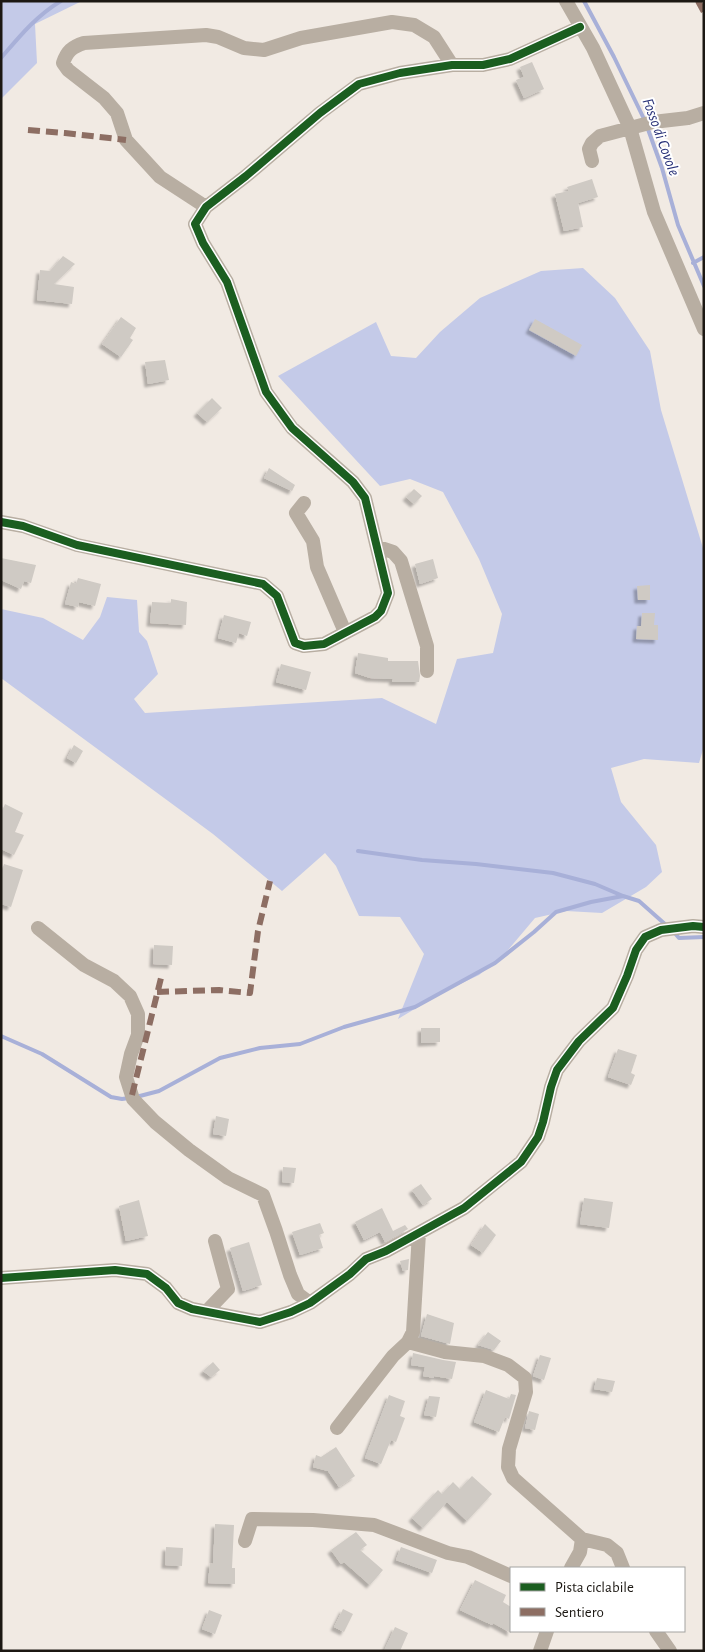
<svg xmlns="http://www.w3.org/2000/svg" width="705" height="1652" font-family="'Alegreya Sans',sans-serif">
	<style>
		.forest { fill: #c4cae8 }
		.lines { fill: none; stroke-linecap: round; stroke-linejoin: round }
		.stream { stroke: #a8b0d8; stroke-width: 4 }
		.building { fill: #cfcac4; filter: url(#shadow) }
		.minor { stroke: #b8aea2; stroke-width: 14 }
		.quiet { stroke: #8d6e63; stroke-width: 6; stroke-dasharray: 12 6; stroke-linecap: butt }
		.cycleway-casing { stroke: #fff; stroke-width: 11 }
		.cycleway { stroke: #1b5e20; stroke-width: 8 }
		.labels { text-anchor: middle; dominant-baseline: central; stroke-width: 4; stroke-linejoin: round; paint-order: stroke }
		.water-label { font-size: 16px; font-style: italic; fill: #293278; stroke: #fff }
	</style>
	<defs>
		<filter id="shadow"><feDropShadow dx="-3.5" dy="3.5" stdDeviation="1" flood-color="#0004"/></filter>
	</defs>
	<rect width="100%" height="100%" fill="#f1eae3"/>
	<path class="forest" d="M1 1H82L35 24 37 63 1 99Z
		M583 268 615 298 650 351 661 410 703 548 704 746 699 763 644 759 611 768 621 802 656 845 662 872 646 887 602 913 566 911 535 918 503 956 479 975 443 992 398 1019 424 954 400 917 359 916 336 866 325 853 282 891 213 834 1 678V609L43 618 83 640 100 617 107 597 137 600 139 632 147 641 158 674 134 699 145 713 382 698 436 724 457 659 493 653 502 614 479 559 443 492 410 479 380 486 278 376 376 322 391 356 416 358 440 332 480 298 541 271Z"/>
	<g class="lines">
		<path class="stream" d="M584 1 614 57 645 121 662 168 678 225 704 286
			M1 58C19 37 37 15 61 1
			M693 263 704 257
			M358 851 422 860 476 864 553 873 595 884 623 896 639 901 666 925
			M673 931 679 938 704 937
			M1 1036 42 1054 111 1097 122 1099 129 1098
			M136 1097 159 1091 220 1058 260 1048 300 1044 344 1027 415 1007 495 963 534 932 556 912 591 902 623 896"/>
	</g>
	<path class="building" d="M532 62 544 89 524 98 516 80 524 77 520 67Z
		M592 179 598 197 578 203 583 227 564 231 555 194 569 191 567 187Z
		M63 256 75 264 54 284 74 287 72 304 37 300 40 270 50 271Z
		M121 317 136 328 130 338 133 340 121 357 102 344Z
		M535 319 582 345 576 356 529 330Z
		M165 360 169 380 148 384 145 362Z
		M212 398 222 408 207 422 197 413Z
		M269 468 295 485 292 491 264 478Z
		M414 489 422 496 414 504 406 497Z
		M1 558 36 565 31 583 24 581 21 589 1 580Z
		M433 559 438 578 420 584 415 564Z
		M78 578 101 584 95 606 79 602 78 607 65 604 71 582 76 584Z
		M650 585V600H638L637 586Z
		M171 599 187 602 186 625 150 623 152 602 171 603Z
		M642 613H655L654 625H658V640L636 639 637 626H641Z
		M224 615 251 622 247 636 239 633 236 643 218 638Z
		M358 653 388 658V661H418L420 676 419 682H392L393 679 370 678 355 673Z
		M281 664 311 672 306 690 276 682Z
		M74 745 83 751 76 763 67 758Z
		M5 804 23 813 15 832 24 835 14 855 1 849V813Z
		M4 864 23 870 11 907 1 904V872Z
		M154 945 173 946 172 965 153 964Z
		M421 1028H440V1042L421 1043Z
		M618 1049 637 1055 631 1073 635 1075 631 1085 608 1077Z
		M216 1116 229 1119 226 1136 213 1134Z
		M283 1167 296 1168 294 1183 282 1182Z
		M421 1184 432 1199 423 1205 412 1190Z
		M584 1198 613 1202 609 1228 580 1224Z
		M139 1200 148 1236 126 1241 119 1206Z
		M382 1208 393 1231 405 1225 408 1229 385 1242 380 1232 364 1240 355 1222Z
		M320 1223 324 1233 319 1235 323 1248 300 1255 292 1232Z
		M485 1224 496 1235 483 1253 471 1245Z
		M249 1242 262 1285 243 1291 230 1248Z
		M409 1259 408 1270 403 1271 400 1261Z
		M427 1314 454 1323 450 1344 421 1336Z
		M488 1332 501 1341 494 1350 478 1345Z
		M413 1353 443 1360 456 1362 452 1379 434 1376V1378L423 1376 425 1367 411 1365Z
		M540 1355 551 1358 544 1380 533 1376Z
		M213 1362 220 1370 211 1377 203 1371Z
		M597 1378 615 1381 612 1392 594 1389Z
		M486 1390 509 1399 511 1394 516 1395 509 1419 505 1417 499 1432 474 1422Z
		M389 1395 405 1401 400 1416 405 1418 396 1442 391 1440 381 1464 365 1458Z
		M429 1396 440 1397 436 1417 424 1415Z
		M529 1411 539 1414 535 1430 525 1428Z
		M336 1447 355 1476 339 1487 328 1471 313 1467 316 1455 321 1457Z
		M472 1476 492 1494 467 1521 447 1502 423 1528 412 1518 438 1490 442 1494 453 1482 460 1489Z
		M215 1524 234 1525 232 1568H235V1584L208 1583 210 1563 213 1564Z
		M356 1532 367 1545 360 1550 383 1570 370 1585 344 1562 341 1564 331 1550Z
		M166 1547 183 1548 182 1566 165 1565Z
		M401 1547 437 1560 432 1573 396 1560Z
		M475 1580 506 1595 503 1602 511 1607V1633L493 1623 492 1625 460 1610Z
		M343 1609 353 1614 344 1632 334 1627Z
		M209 1610 222 1615 215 1634 202 1629Z
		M395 1627 408 1633 400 1651H384Z"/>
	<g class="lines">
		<path class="minor" d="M566 1 593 48 630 128 654 212 704 329
			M592 161 589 149 592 143 600 136 653 122 688 118 704 113
			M206 207 160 177 126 140 117 113 104 98 68 70 63 63C67 51 72 47 84 43L206 35 218 37 244 48 264 50 301 38 392 22 414 25 434 37 452 65
			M304 503 296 513 313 541 317 567 345 632
			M1 522 23 526 77 545 263 584 277 596 295 643 304 646 324 644 375 617 381 611 388 593 365 498 353 482 292 428 266 392 227 282 203 243 195 224 206 207 246 176 320 113 359 84 400 73 452 65H483L510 59 580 27
			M378 547 393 552 401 561 427 646V671
			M38 928 84 965 114 981 130 996 138 1014V1035L131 1054 126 1077 133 1099 155 1122 189 1150 228 1178 263 1195 276 1231 290 1275 298 1294 310 1303
			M1 1278 115 1270 147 1274 166 1288 178 1303 192 1309 260 1322 291 1312 310 1303 350 1274 366 1259 386 1251 464 1208 521 1162 538 1137 543 1122 551 1087 557 1070 579 1041 613 1008 627 976 636 950 645 937 661 930 693 926 704 927
			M206 1312 228 1289 215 1241
			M408 1342 445 1352 484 1356 508 1365 525 1378 526 1392 509 1449 508 1467 513 1478 582 1539 607 1545 617 1553 623 1568
			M337 1428 393 1356 408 1342 413 1332 419 1233
			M245 1541 252 1519 313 1520 374 1525 448 1553 468 1557 511 1576
			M571 1568 580 1552 582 1539
			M656 1631 670 1651
			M540 1651 547 1631"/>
		<path class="quiet" d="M698 1 704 12
			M28 130 65 133 126 140
			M157 992 219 990 250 993 258 931 270 881
			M132 1095 162 974"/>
		<defs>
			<path id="cycleway" d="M1 522 23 526 77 545 263 584 277 596 295 643 304 646 324 644 375 617 381 611 388 593 365 498 353 482 292 428 266 392 227 282 203 243 195 224 206 207 246 176 320 113 359 84 400 73 452 65H483L510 59 580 27
				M1 1278 115 1270 147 1274 166 1288 178 1303 192 1309 260 1322 291 1312 310 1303 350 1274 366 1259 386 1251 464 1208 521 1162 538 1137 543 1122 551 1087 557 1070 579 1041 613 1008 627 976 636 950 645 937 661 930 693 926 704 927"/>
		</defs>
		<use href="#cycleway" class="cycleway-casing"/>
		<use href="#cycleway" class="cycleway"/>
	</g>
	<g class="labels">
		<g class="water-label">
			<text transform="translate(661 137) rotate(70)">Fosso di Covole</text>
		</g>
	</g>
	<rect width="705" height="1652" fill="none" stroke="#1c1813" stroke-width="5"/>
	<rect x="510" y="1567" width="175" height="65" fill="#ffffff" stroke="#a4a3a1"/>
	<rect x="520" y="1583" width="25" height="8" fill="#1b5e20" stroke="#a4a3a1"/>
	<text x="555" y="1592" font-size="15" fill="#1c1813">Pista ciclabile</text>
	<rect x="520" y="1608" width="25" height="8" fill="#8d6e63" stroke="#a4a3a1"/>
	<text x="555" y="1617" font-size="15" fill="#1c1813">Sentiero</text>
</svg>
